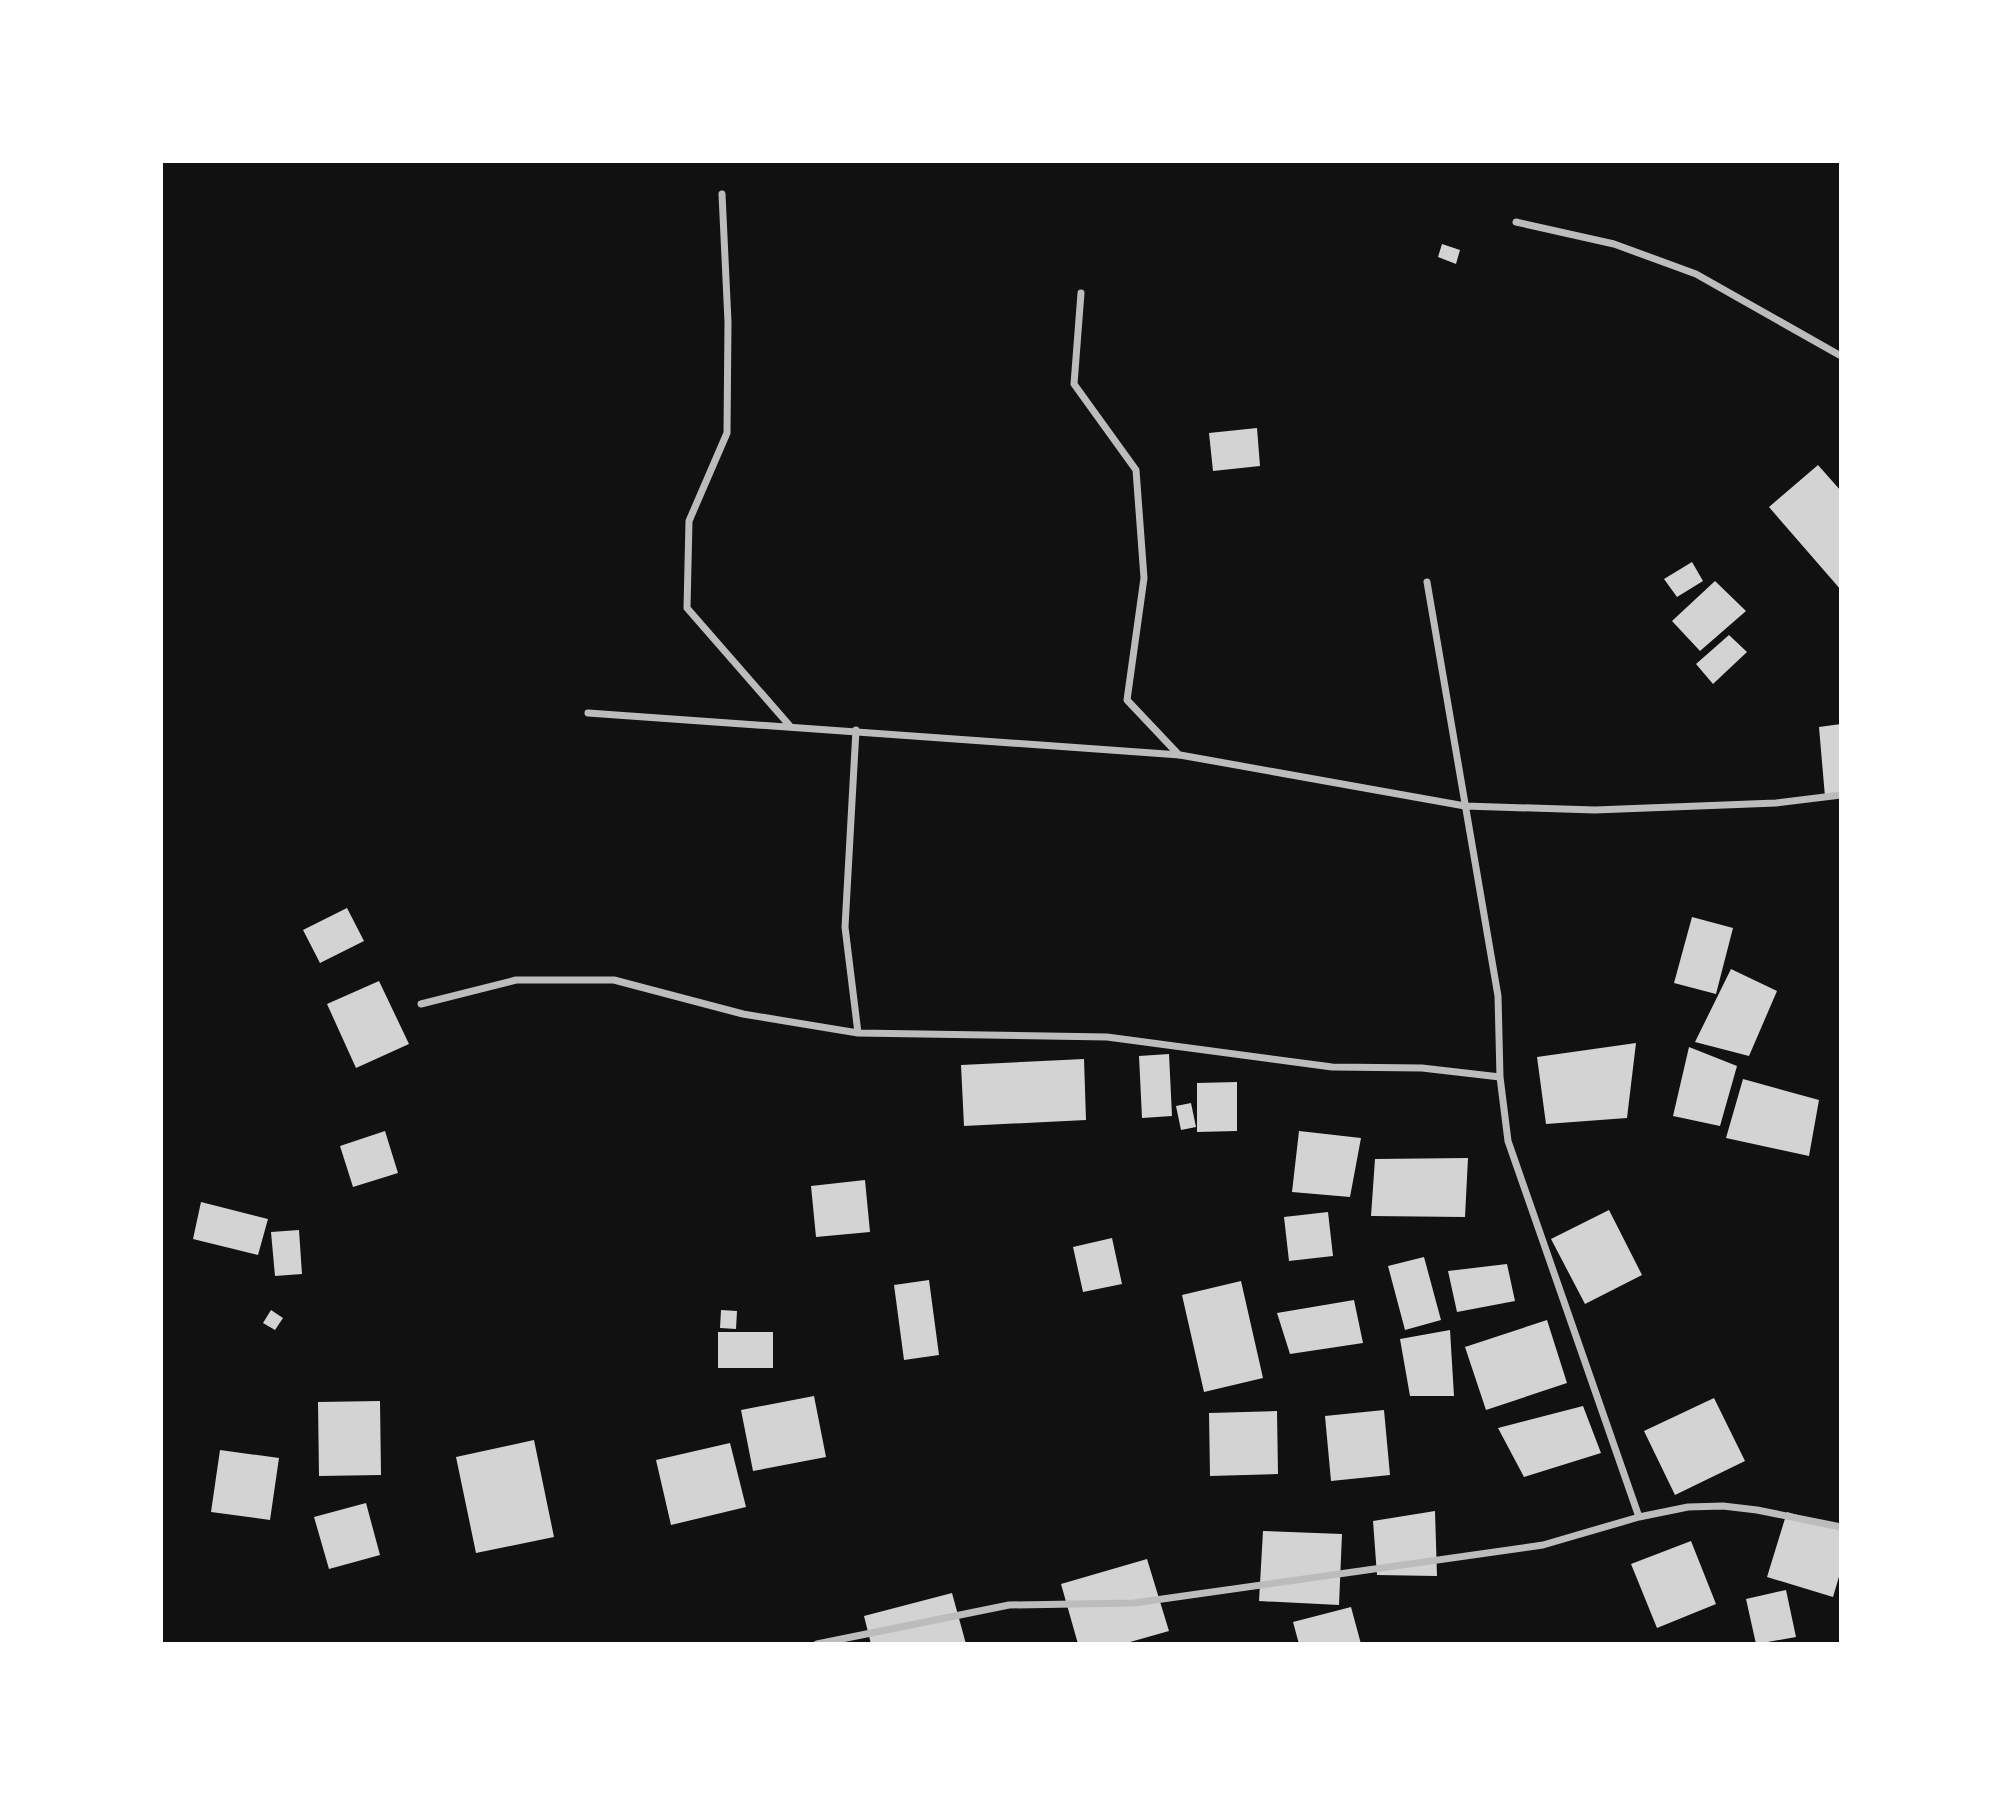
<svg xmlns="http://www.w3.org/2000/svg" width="2002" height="1805" font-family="'PT Sans Narrow',sans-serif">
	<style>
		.building { fill: #d3d3d3 }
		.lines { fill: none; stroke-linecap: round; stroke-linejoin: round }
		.minor { stroke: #bcbcbc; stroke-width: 7 }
	</style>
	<rect width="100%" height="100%" fill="#111"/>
	<path class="building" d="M1442 244 1460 250 1456 264 1438 257Z
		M1257 428 1260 466 1213 471 1209 433Z
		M1818 465 1841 491V590L1769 507Z
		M1692 562 1703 581 1677 597 1664 579Z
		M1715 581 1746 611 1700 651 1672 621Z
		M1729 635 1747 652 1713 684 1696 664Z
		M1841 724V795L1825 797 1819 727Z
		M347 908 364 941 320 963 303 930Z
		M1692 917 1733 928 1716 994 1674 983Z
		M1731 969 1777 991 1749 1056 1695 1042Z
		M379 981 409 1044 356 1068 327 1004Z
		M1636 1043 1627 1118 1546 1124 1537 1057Z
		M1689 1047 1737 1066 1720 1126 1673 1116Z
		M1169 1054 1172 1116 1142 1118 1139 1056Z
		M1084 1059 1086 1120 964 1126 961 1065Z
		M1743 1079 1819 1100 1809 1156 1726 1138Z
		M1237 1082V1131L1197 1132V1083Z
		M1191 1103 1196 1127 1181 1130 1176 1106Z
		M385 1131 398 1173 353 1187 340 1146Z
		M1299 1131 1361 1138 1350 1197 1292 1192Z
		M1468 1158 1465 1217 1371 1216 1375 1159Z
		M865 1180 870 1232 816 1237 811 1186Z
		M201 1202 268 1219 258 1255 193 1239Z
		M1609 1210 1642 1275 1585 1304 1551 1239Z
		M1328 1212 1333 1256 1289 1261 1284 1217Z
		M299 1230 302 1274 275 1276 271 1232Z
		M1112 1238 1122 1284 1083 1292 1073 1247Z
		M1424 1257 1441 1320 1405 1330 1388 1266Z
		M1507 1264 1515 1301 1457 1312 1448 1271Z
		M929 1280 939 1355 904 1360 894 1285Z
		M1241 1281 1263 1378 1204 1392 1182 1295Z
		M1354 1300 1363 1343 1290 1354 1277 1313Z
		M271 1310 283 1318 275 1330 263 1323Z
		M721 1310 737 1311 736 1329 720 1328Z
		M1547 1320 1567 1383 1486 1410 1465 1347Z
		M1450 1330 1454 1396H1410L1400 1339Z
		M718 1332H773V1368H718Z
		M814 1396 826 1457 753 1471 741 1410Z
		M1714 1398 1745 1461 1675 1495 1644 1431Z
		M380 1401 381 1475 319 1476 318 1402Z
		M1583 1406 1601 1453 1524 1477 1498 1428Z
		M1384 1410 1390 1475 1331 1481 1325 1416Z
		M1277 1411 1278 1474 1210 1476 1209 1413Z
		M534 1440 554 1537 476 1553 456 1457Z
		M730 1443 746 1507 671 1525 656 1460Z
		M220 1450 279 1458 270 1520 211 1512Z
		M366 1503 380 1555 329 1569 314 1517Z
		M1435 1511 1437 1576 1377 1575 1373 1521Z
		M1787 1512 1841 1528V1570L1833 1597 1767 1577Z
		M1263 1531 1342 1534 1339 1605 1259 1601Z
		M1691 1541 1716 1604 1657 1628 1631 1564Z
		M1147 1559 1169 1631 1123 1644H1078L1061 1584Z
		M1786 1590 1796 1637 1756 1644 1746 1599Z
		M952 1593 966 1644H871L864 1616Z
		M1351 1607 1361 1644H1299L1293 1622Z"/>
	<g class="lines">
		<path class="minor" d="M722 194 728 322 727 433 689 521 687 608 790 726
			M1516 222 1614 244 1696 274 1841 356
			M1081 293 1074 384 1136 470 1144 578 1127 700 1179 755
			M1427 582 1498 996 1500 1077 1508 1141 1639 1517
			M588 713 1180 755 1465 806 1595 810 1776 803 1841 795
			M856 730 845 927 858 1033
			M421 1004 516 980H614L743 1014 858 1033 1107 1037 1332 1067 1422 1068 1500 1077
			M817 1644 1009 1605 1134 1603 1543 1545 1639 1517 1688 1507 1723 1506 1757 1510 1841 1527"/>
	</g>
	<rect width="2002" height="1805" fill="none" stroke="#ffffff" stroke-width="326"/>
</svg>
